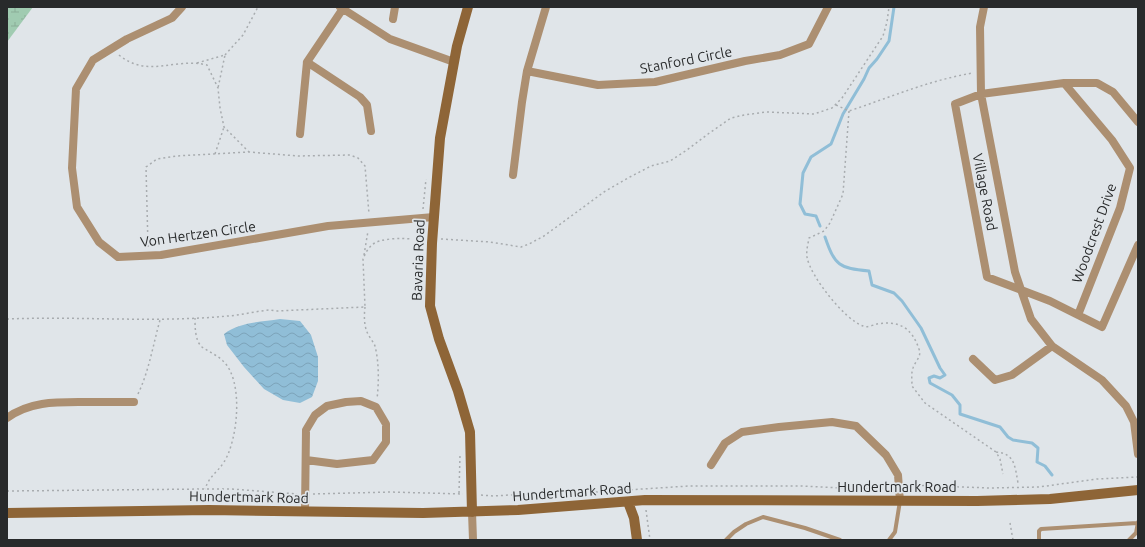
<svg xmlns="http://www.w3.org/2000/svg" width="1145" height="547" font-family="Ubuntu,sans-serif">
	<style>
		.wetland { fill: url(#wetland-marsh) }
		.water { fill: url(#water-waves) }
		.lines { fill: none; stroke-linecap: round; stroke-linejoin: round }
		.stream { stroke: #90bed7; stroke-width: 3 }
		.path { stroke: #a8acaf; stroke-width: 1.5; stroke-dasharray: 2 3; stroke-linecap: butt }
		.lane { stroke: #ac8f71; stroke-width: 4 }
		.street { stroke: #ac8f71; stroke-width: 8 }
		.secondary { stroke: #8e6537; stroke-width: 10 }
		.labels { text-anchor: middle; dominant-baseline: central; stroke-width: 3.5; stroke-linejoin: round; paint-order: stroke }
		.street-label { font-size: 14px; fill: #282a2b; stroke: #e0e5e9 }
	</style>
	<defs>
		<pattern id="wetland-marsh" width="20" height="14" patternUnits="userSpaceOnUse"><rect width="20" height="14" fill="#a0cbb1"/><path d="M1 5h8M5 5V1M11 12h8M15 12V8" fill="none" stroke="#8aae98"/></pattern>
		<pattern id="water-waves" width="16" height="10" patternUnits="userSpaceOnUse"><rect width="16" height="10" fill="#90bed7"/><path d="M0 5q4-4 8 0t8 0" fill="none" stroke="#7ca3b9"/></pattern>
	</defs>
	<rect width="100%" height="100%" fill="#e0e5e9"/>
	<path class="wetland" d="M7 7H33L7 42Z"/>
	<path class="water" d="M280 319 300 321 311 335 318 357V381L312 397 300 403 283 400 264 389 244 367 227 345 224 334C239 322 261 322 280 319Z"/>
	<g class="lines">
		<path class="stream" d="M820 226 816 216 805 214 800 204 803 173 811 157 831 144 843 114 864 79 869 68 877 59 889 41 894 7
			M825 237C835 266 839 268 869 271L872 285 894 293 902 301 921 328 940 368 945 375 940 378 934 376 929 378 930 383 952 395 960 405V414L1000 427 1008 437 1013 440 1032 443 1038 448 1037 462 1045 466 1052 475"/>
		<path class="path" d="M119 55C149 79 174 57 207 65L218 88 220 108 224 127 249 152
			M225 55 243 35 258 7
			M197 63 225 55 218 88
			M836 105 849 111C891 97 930 80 973 73
			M849 111 843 194 830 223 824 231 809 238C808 244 806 251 807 257 810 276 845 320 863 326 867 328 873 325 877 324 899 320 912 328 919 349 922 357 915 361 913 368 911 373 912 380 912 386L925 403 996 452 1000 459 1003 474
			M215 154 224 127
			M423 209 426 179
			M441 239 490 242 521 247 529 244 544 236 604 192 628 178 651 166 670 161 687 150 708 134 731 118 744 115 766 112 814 114 832 108 842 98 883 36 887 22 889 7
			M148 247 146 167 157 159 176 156 249 152 298 156 350 155 358 158 365 166 369 214
			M364 255 368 231
			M365 307C364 315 364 325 367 332 369 337 373 341 375 346 379 362 379 382 377 399
			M195 318C195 327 195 341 202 347 209 352 217 355 223 361 244 380 238 440 224 462 217 473 210 475 205 489
			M7 319C80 316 155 323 228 316 242 315 256 311 270 310L276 311 365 307 363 259C365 254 368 248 372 245 379 238 401 238 411 239
			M138 394C149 371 153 345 160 320
			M996 452C1015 453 1015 467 1018 483
			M907 485 990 488 1039 487 1097 479 1138 477
			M7 491 205 489H232L297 494
			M459 493 460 455
			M313 494 390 492 463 494
			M481 495 493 496 543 493 565 494 689 486H801L861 489 890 488
			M646 510 650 540
			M1010 523 1013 540"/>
		<path class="lane" d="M726 540 734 532 746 524 763 517 805 528 840 540
			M889 540 895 532 900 501
			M1039 540V531L1041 529 1137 523
			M1129 540 1136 533 1138 522"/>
		<path class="street" d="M182 7 172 18 127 39 93 60 76 89 72 168 77 207 99 242 118 257 161 255 328 226 434 217
			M340 7 390 39 454 62
			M984 7 980 27 981 94 1015 272 1031 319 1052 346 1102 380 1126 406 1134 422 1138 454
			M393 19 395 7
			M307 62 360 97 367 105 371 131
			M527 71 598 85 655 82 745 61 780 55 809 44 828 7
			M1064 83H1097L1113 92 1138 122
			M300 134 307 62 344 7
			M513 175 522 102 527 71 546 7
			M1078 315 1120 208 1130 168 1112 140 1064 83 981 94 955 104 987 277 1050 301 1102 327 1138 245
			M973 359 995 380 1012 375 1052 346
			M7 418C30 401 57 402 84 402 101 402 118 402 134 402
			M711 465 725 443 742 432 779 427 832 422 856 426 886 455 898 475 900 501
			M305 511 306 430 315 415 327 406 346 402 361 401 376 407 386 424V442L373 460 337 464 306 460
			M472 512 473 540"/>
		<path class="secondary" d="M468 7 457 46 440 138 432 243 430 306 439 339 458 391 470 432 472 512
			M628 502 634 518 637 540
			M7 513 209 510 423 513 518 510 645 500 977 501 1050 499 1138 490"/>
	</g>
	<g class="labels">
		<g class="street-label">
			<text transform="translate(686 60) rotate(-11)">Stanford Circle</text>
			<text transform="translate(985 192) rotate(79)">Village Road</text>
			<text transform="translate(1094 233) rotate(-70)">Woodcrest Drive</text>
			<text transform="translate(198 234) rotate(-8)">Von Hertzen Circle</text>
			<text transform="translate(418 260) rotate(-88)">Bavaria Road</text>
			<text x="897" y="487">Hundertmark Road</text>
			<text transform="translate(572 492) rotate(-4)">Hundertmark Road</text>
			<text transform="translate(249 497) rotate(1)">Hundertmark Road</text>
		</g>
	</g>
	<rect width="1145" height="547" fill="none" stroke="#282a2b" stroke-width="16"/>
</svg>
